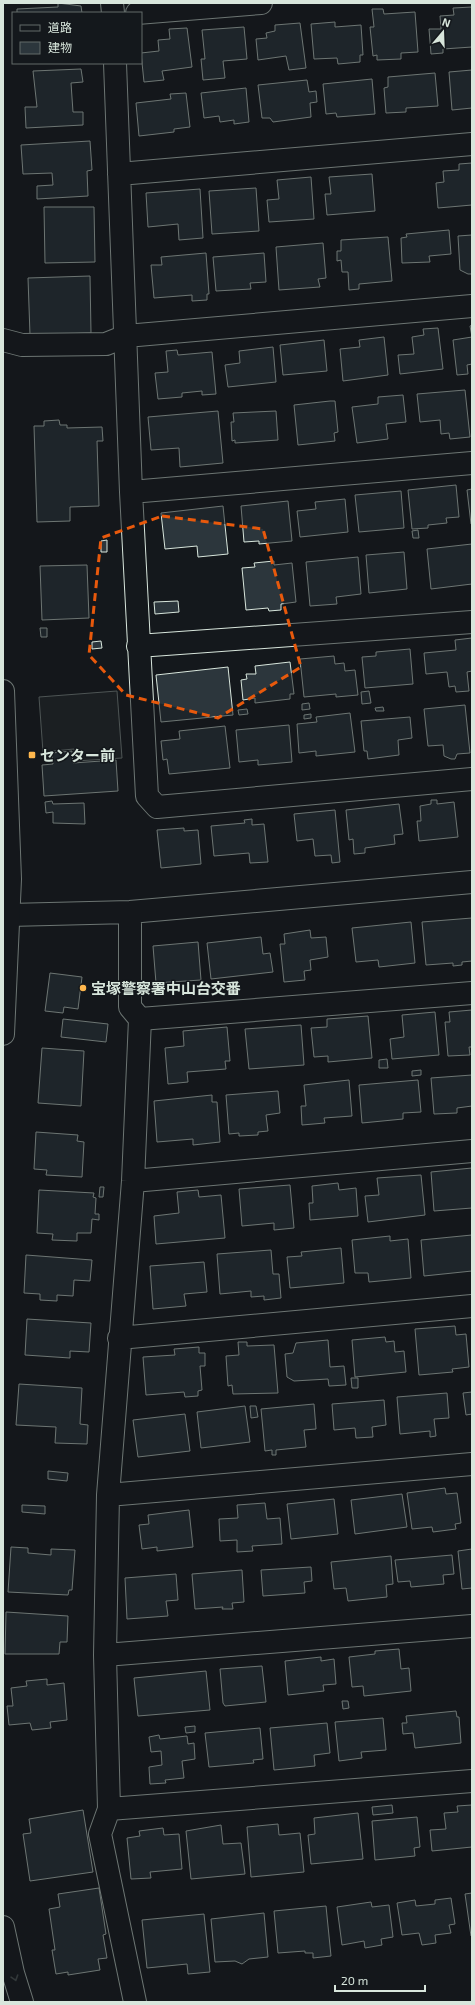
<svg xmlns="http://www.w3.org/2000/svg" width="475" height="2005" font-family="'Exo 2','Noto Sans JP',sans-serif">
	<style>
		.parking { fill: #24282b; stroke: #939e99 }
		.building { fill: #2c363c; stroke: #d8e6dc }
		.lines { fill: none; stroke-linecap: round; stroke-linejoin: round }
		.street-casing { stroke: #d8e6dc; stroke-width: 24 }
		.secondary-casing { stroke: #d8e6dc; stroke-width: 24 }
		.street { stroke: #14181c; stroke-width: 22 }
		.secondary { stroke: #14181c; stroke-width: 22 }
		.oneway { stroke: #59605f }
		.marked { fill: none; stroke: #e8590c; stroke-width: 3; stroke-dasharray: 8 5; stroke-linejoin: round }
		.poi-dot { fill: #ffb74d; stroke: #14181c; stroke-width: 1.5 }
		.labels { text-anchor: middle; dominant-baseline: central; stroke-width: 3; stroke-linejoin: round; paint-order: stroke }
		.poi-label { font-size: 15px; font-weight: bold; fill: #d8e6dc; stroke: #14181c; text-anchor: start }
	</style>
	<rect width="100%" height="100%" fill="#14181c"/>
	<path class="parking" d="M117 691 122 758 76 761 74 749 43 752 39 697Z"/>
	<path class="building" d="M58 3 81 6 82 13H17V9L58 7Z
		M472 7V47L443 49V53L431 54 429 29H441L440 16 454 15 453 8Z
		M372 9H383L384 14 415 12 418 52 401 53V59L377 60V55L373 56 370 27H374Z
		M335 22V27L361 25 363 55H360V62L338 64 337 58 314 59 311 24Z
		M300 23 306 68 289 70 286 56 258 60 256 39 267 38 266 33 275 31V25Z
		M244 27 247 59 223 61 225 78 203 80 201 59H205L202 30Z
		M187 28 192 67 162 71 164 80 144 82 141 53 159 51 158 40 170 39 169 29Z
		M81 69 83 82 71 83 73 112H83V125L26 128 25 107H37L33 71Z
		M472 70V108L452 110 449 72Z
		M435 73 438 106 406 108V112L386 113 384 88 388 87V77Z
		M372 79 375 114 337 117 336 113 326 114 323 84Z
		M307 80 309 92 316 91 317 102 310 103 311 117 273 122 270 118H262L258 85Z
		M246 88 249 122 234 124V120L220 122 219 116 204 118 201 93Z
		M186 93 190 127 174 129V132L139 136 136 103 171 99 170 94Z
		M90 141 92 170 87 171 88 196 37 199V186L53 185 52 173 23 174 21 145Z
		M472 163V205L438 208 436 183 444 182 443 171 459 170V164Z
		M372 174 375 211 327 215 325 194H331L329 177Z
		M311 177 314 219 269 222 267 200 279 199 277 180Z
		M256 188 259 231 212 234 209 191Z
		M200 189 203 238 179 240 178 224 148 227 146 193Z
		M44 207H94L95 262 45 263Z
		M449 230 451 254 429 256 430 262 402 263 401 238 407 237 406 234Z
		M472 235V274H468L460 270 458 236Z
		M388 237 392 281 359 284V289L349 290 348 272H342L341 260 337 261V251H341V240Z
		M323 243 326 278 318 279 320 287 279 290 276 247Z
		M206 253 209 294H207V300L192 301V295L154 298 151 265H162L161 257Z
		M264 253 266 282 250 283 251 289 216 291 213 257Z
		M90 276 91 333 30 335 28 278Z
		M472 325V364L467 365 468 374 457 375 453 340 472 337 470 326Z
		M438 328 443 369 400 374 398 355 414 354 412 337 424 335 423 329Z
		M384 337 388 375 343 381 340 349 360 347 359 340Z
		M324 340 327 371 283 375 280 345Z
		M273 347 276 382 228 387 225 365 240 363 239 351Z
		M177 350 178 355 212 352 216 394 202 395V391L182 393V397L158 399 155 373 168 372 166 351Z
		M465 390 470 437 450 439 449 433 441 434 440 420 420 422 417 394Z
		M403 395 406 422 386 424 388 439 357 443 352 407 378 404V397Z
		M330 401H335L338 432 334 433 335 441 298 445 294 405Z
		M218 411 223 463 180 467 179 448 151 450 148 417Z
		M276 411 278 440 235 443V440L232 441 231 422H234L233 413Z
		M59 420 60 425H67V428L102 427 103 441H97L99 506 70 507V521L37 522 34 426H44V421Z
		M456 485 459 517 446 518 447 523 428 525V528L412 529 408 490Z
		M472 489V524H471L467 490Z
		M401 491 404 528 359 532 355 495Z
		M345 499 348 532 300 537 297 511 316 509 315 502Z
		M288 501 292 541 259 544V541L244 542 241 506Z
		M223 506 228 554 198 557 197 546 165 549 161 513Z
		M418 530 419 538H413L412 531Z
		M107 540V552H101V541Z
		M472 544V584L431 589 427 549Z
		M404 552 407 589 369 593 366 555Z
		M358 557 361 594 336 597 337 604 310 606 306 562Z
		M274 561V565L292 563 296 602 281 604V610L269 611 268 608 246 610 242 568 255 567 254 563Z
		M87 565 89 618 42 620 40 566Z
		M178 601 179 612 155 614 154 602Z
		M40 628H47V637H41Z
		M472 638V671L467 672 469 691 456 692 455 686 449 687 447 672 426 674 424 653 456 650 455 640Z
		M101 641 102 648 92 649V642Z
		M410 649 413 684 365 688 362 657 376 656V652Z
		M334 656 335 664 344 663 345 671 355 670 358 695 336 697V694L304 697 300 659Z
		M290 662 294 694H290V699L255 703V698L243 700 241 680 247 679 246 674H256L255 666Z
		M228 667 233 715 161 722 156 675Z
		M369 691 371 703 362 704 361 692Z
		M309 703 310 709 302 710V704Z
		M465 705 470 753 457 754 455 759H451L444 756 443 745 428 746 424 709Z
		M383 707 384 711H376L375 708Z
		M247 709 248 714 239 715 238 710Z
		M350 713 355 752 316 756V751L299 753 297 724 317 722 316 717Z
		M311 714V718L304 719V715Z
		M410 717 412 738 398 740 399 755 368 759 367 751H364L361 721Z
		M289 725 292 762 258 765V760L239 762 236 730Z
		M225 726 230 768 169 774 167 759 163 760 161 741 180 739 179 731Z
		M72 751 73 763 116 760 118 791 44 796 42 765 53 764 52 753Z
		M431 800H437V804L454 802 458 837 419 841 417 821H421L420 806 431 804Z
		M52 801 53 804 84 803 85 824 53 823V812L46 813 45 802Z
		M399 804 403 834 394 835 395 844 365 848V853L354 854 353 839 349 840 346 810Z
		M335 810 340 862 332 863 331 855 315 856 313 839 297 841 294 814Z
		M252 819V825L264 824 268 862 250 863 249 853 214 856 211 826 245 823 244 820Z
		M184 828V831L198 830 201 864 161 868 157 830Z
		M472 918V961L462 962V965L453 966V963L426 965 422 922Z
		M411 922 415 963 379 967 378 960 356 962 352 928Z
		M310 930 311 938 326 937 328 957 310 960 311 970 304 971 305 980 284 982 280 944H285L284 934Z
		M261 937 263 954 270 953 273 972 211 979 207 943Z
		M198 942 201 980 156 983 153 946Z
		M50 973 82 977 78 1009 64 1007 63 1013 45 1011Z
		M472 1010V1047H469L470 1055 448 1056 445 1022H450L449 1012Z
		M435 1012 439 1055 392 1059 390 1039 404 1037 402 1015Z
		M368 1016 372 1058 328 1062V1056L314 1057 311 1028 327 1027V1019Z
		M63 1019 108 1024 106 1042 61 1037Z
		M301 1025 304 1065 249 1069 245 1029Z
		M227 1027 230 1061H225L226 1069 187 1072 188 1082 168 1084 165 1048 184 1046 183 1031Z
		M42 1048 84 1051 81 1106 38 1103Z
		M387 1059 388 1068H379V1060Z
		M421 1070V1075L412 1076V1071Z
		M472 1075V1106L457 1108V1113L434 1114 431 1078Z
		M349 1080 352 1116 324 1118 325 1123 302 1125 301 1106H306L304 1085Z
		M418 1080 421 1112 403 1113V1119L362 1123 359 1085Z
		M278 1091 280 1113 266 1115 268 1131 258 1132V1135L239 1136V1133L229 1134 226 1095Z
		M212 1095V1102H217L220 1142 193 1145V1139L157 1142 154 1101Z
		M36 1132 78 1135 77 1141 84 1142 82 1177 46 1175 47 1170 34 1169Z
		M472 1168V1208L434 1211 431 1172Z
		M421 1175 425 1215 368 1222 365 1196 379 1195 377 1178Z
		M338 1183 339 1190 356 1188 358 1216 310 1220 309 1203H313L312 1186Z
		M290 1185 294 1228 274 1230V1223L242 1226 239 1189Z
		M100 1187H104L103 1197H99Z
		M39 1190 94 1193 93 1197 96 1198 95 1214H99V1220L92 1219 91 1233H77V1241L52 1240 53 1234 37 1233Z
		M198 1190 199 1197 221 1195 225 1238 156 1244 154 1216 179 1213 177 1192Z
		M472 1235V1271L424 1276 421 1240Z
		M390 1236V1241L408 1239 411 1278 369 1282 368 1273H355L352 1240Z
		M341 1248 344 1283 290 1288 287 1257 302 1256 301 1252Z
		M271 1250 273 1274H279L281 1298 264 1300V1296L251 1297V1291L220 1294 217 1254Z
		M26 1255 92 1260 90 1281 74 1280 73 1296 57 1295V1301L40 1300V1294L24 1293Z
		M204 1262 207 1292 184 1294 186 1306 153 1309 150 1266Z
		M27 1319 91 1323 89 1352 70 1351V1358L25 1355Z
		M455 1326 456 1335 466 1334 469 1367 452 1369 453 1372 419 1375 415 1329Z
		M385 1337 386 1342 394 1341 395 1352 404 1351 406 1372 355 1377 352 1340Z
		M328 1340 330 1367 344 1366 346 1385 329 1386 328 1379 294 1381 287 1377 285 1354 293 1353 296 1343Z
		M238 1342H247V1346L274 1345 278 1393 233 1394 232 1385 228 1386 226 1356 239 1355Z
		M199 1347V1353H205V1366H200L202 1390 198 1391V1396L185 1397 184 1392 146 1395 143 1357 175 1355 174 1349Z
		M351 1378H358V1388H352Z
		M19 1384 82 1388 80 1424 88 1425 87 1444 55 1443 56 1427 16 1425Z
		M472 1392V1414L466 1415 463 1393Z
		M447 1393 449 1418 434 1419 436 1436 430 1437V1431L400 1434 397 1397Z
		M384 1400 386 1425 372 1427 373 1437 356 1438 355 1428 334 1430 332 1404Z
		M314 1404 316 1429 304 1430 306 1447 276 1450V1455H272V1450L265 1451 261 1409Z
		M245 1406 250 1442 201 1448 197 1412Z
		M250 1406H256L258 1417 251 1418Z
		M185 1414 190 1451 138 1457 133 1420Z
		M48 1471 68 1473 67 1481 48 1479Z
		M445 1488 446 1494 457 1493 461 1523 455 1524 456 1529 433 1532 432 1527 412 1529 407 1493Z
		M402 1494 407 1527 355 1534 351 1500Z
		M334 1499 338 1534 291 1539 287 1504Z
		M265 1503 267 1519 280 1518 282 1544 252 1546 253 1551 237 1552V1540L220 1541 219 1519 238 1518 237 1505Z
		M22 1505 45 1506V1514L22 1512Z
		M189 1510 193 1547 157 1551V1547L142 1549 139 1525 149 1524 148 1515Z
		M11 1547 28 1548V1553L51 1555V1549L75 1550 72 1590H69L68 1595 8 1592Z
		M472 1549V1588L462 1589 458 1551Z
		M452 1555 454 1574 443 1575 444 1584 411 1587 410 1581 398 1582 395 1560Z
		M391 1556 393 1584 386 1585 387 1597 348 1601 346 1588 334 1589 331 1562Z
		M311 1567 312 1581 304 1582 305 1593 263 1596 261 1570Z
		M242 1570 244 1602 232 1603 233 1609H222L223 1607 195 1609 192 1574Z
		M176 1574 178 1600 166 1601 168 1616 127 1619 125 1578Z
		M6 1612 68 1616 67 1642H60L59 1654H5Z
		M399 1649 401 1669 409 1668 411 1691 364 1696 363 1686 352 1687 349 1657 375 1654V1651Z
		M321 1657V1661L334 1659 336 1684 323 1685 324 1691 288 1695 285 1661Z
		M262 1666 266 1702 225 1706 223 1703 220 1669Z
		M206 1671 210 1710 138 1716 134 1678Z
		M47 1679V1685L64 1683 67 1720 50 1722 51 1728 32 1730 30 1723 9 1725 7 1706H13L11 1688 27 1686 26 1681Z
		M342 1701H348L349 1708 343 1709Z
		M456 1711 457 1717H459L461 1743 415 1748 413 1733 403 1734 402 1723H407L406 1716Z
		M383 1718 386 1750 361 1752 362 1758 339 1761 335 1722Z
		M327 1723 330 1753 314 1755 315 1766 274 1770 270 1728Z
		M195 1726V1732L186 1733 185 1727Z
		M260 1728 263 1759 253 1760 254 1763 209 1767 205 1733Z
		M159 1735 160 1739 187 1736 188 1744 194 1743 195 1759 182 1761 184 1778 165 1780 166 1783 150 1784 149 1767 162 1765 161 1751 151 1752 149 1737Z
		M392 1805 393 1813 373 1815 372 1807Z
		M472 1805V1847L432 1851 430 1830 446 1829 444 1813 458 1812 457 1806Z
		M83 1810 93 1872 30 1881 23 1834 31 1833 29 1819Z
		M358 1813 363 1859 311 1864 308 1835 315 1834 314 1818Z
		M417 1817 420 1847 414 1848 415 1856 375 1860 372 1821Z
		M278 1824 279 1835 300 1833 304 1872 251 1877 247 1827Z
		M221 1825 223 1844 241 1843 245 1874 191 1879 186 1831Z
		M163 1828 164 1835 179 1834 182 1869 150 1872 151 1878 131 1879 127 1838 140 1836 139 1831Z
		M99 1888 106 1934 103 1935 107 1958 98 1959 100 1970 68 1975V1972L56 1974 52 1950H55L49 1909 60 1907 58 1894Z
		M472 1893V1936H471L465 1894Z
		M451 1898 455 1924 449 1925 451 1933 435 1935 436 1943 422 1945 419 1933 402 1935 397 1903 415 1900 416 1906 435 1904V1900Z
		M371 1902 372 1907 389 1905 393 1937 381 1939 382 1945 365 1948 364 1941 342 1945 337 1907Z
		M326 1906 331 1956 313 1958V1953H305V1951L278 1953 274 1911Z
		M264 1913 268 1957 249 1959 242 1964 235 1961 215 1962 211 1919Z
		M204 1914 210 1972 188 1974 187 1964 147 1968 142 1920Z"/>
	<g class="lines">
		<defs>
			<path id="street" d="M112 3 113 13
				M137 13 261 3
				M115 63 131 492 147 796 157 807 472 779
				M119 174 472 144
				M3 340 22 345 106 344 126 336 472 306
				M131 492 472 463
				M138 646 472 622
				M130 912V1007L140 1019 133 1181 108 1495 105 1655 109 1809 100 1834 135 2002
				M9 915 130 912 472 882
				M140 1019 472 993
				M133 1181 472 1151
				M119 1338 472 1306
				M108 1495 472 1464
				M105 1655 472 1626
				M109 1809 472 1781"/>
			<path id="secondary" d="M3 691 10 879 3 1034
				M3 1927 13 1973 22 2002"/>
		</defs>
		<use href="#street" class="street-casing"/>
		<use href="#secondary" class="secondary-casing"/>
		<use href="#street" class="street"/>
		<use href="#secondary" class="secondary"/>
	</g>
	<defs><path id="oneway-chevron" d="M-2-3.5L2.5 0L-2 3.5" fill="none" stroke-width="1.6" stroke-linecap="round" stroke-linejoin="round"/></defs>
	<use class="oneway" href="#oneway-chevron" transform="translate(15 1978) rotate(72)"/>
	<path d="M0 0H475V2005H0ZM162 516 263 529 301 667 218 718 126 695 89 655 101 538Z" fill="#14181c" fill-opacity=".55" fill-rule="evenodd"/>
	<path class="marked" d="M162 516 263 529 301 667 218 718 126 695 89 655 101 538Z"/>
	<g class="poi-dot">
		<rect x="28" y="751" width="8" height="8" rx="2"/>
		<circle cx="83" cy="988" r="4"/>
	</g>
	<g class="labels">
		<g class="poi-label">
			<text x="40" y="755">センター前</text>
			<text x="91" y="988">宝塚警察署中山台交番</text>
		</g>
	</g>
	<rect width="475" height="2005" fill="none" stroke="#d8e6dc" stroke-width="8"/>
	<rect x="12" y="12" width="130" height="52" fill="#14181c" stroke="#626a69"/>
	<rect x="20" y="25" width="20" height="6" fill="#14181c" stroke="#626a69"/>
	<text x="48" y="32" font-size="12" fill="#d8e6dc">道路</text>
	<rect x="20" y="42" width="20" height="12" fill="#2c363c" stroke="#626a69"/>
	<text x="48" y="52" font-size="12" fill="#d8e6dc">建物</text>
	<g transform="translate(443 32) rotate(19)" stroke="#14181c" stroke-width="3" paint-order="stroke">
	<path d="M0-3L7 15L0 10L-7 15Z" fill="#d8e6dc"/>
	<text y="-6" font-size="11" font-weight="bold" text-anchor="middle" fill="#d8e6dc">N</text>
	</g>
	<path d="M335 1985v6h90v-6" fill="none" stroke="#d8e6dc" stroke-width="2"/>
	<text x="341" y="1985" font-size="12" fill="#d8e6dc" stroke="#14181c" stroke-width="3" paint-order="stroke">20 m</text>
</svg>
